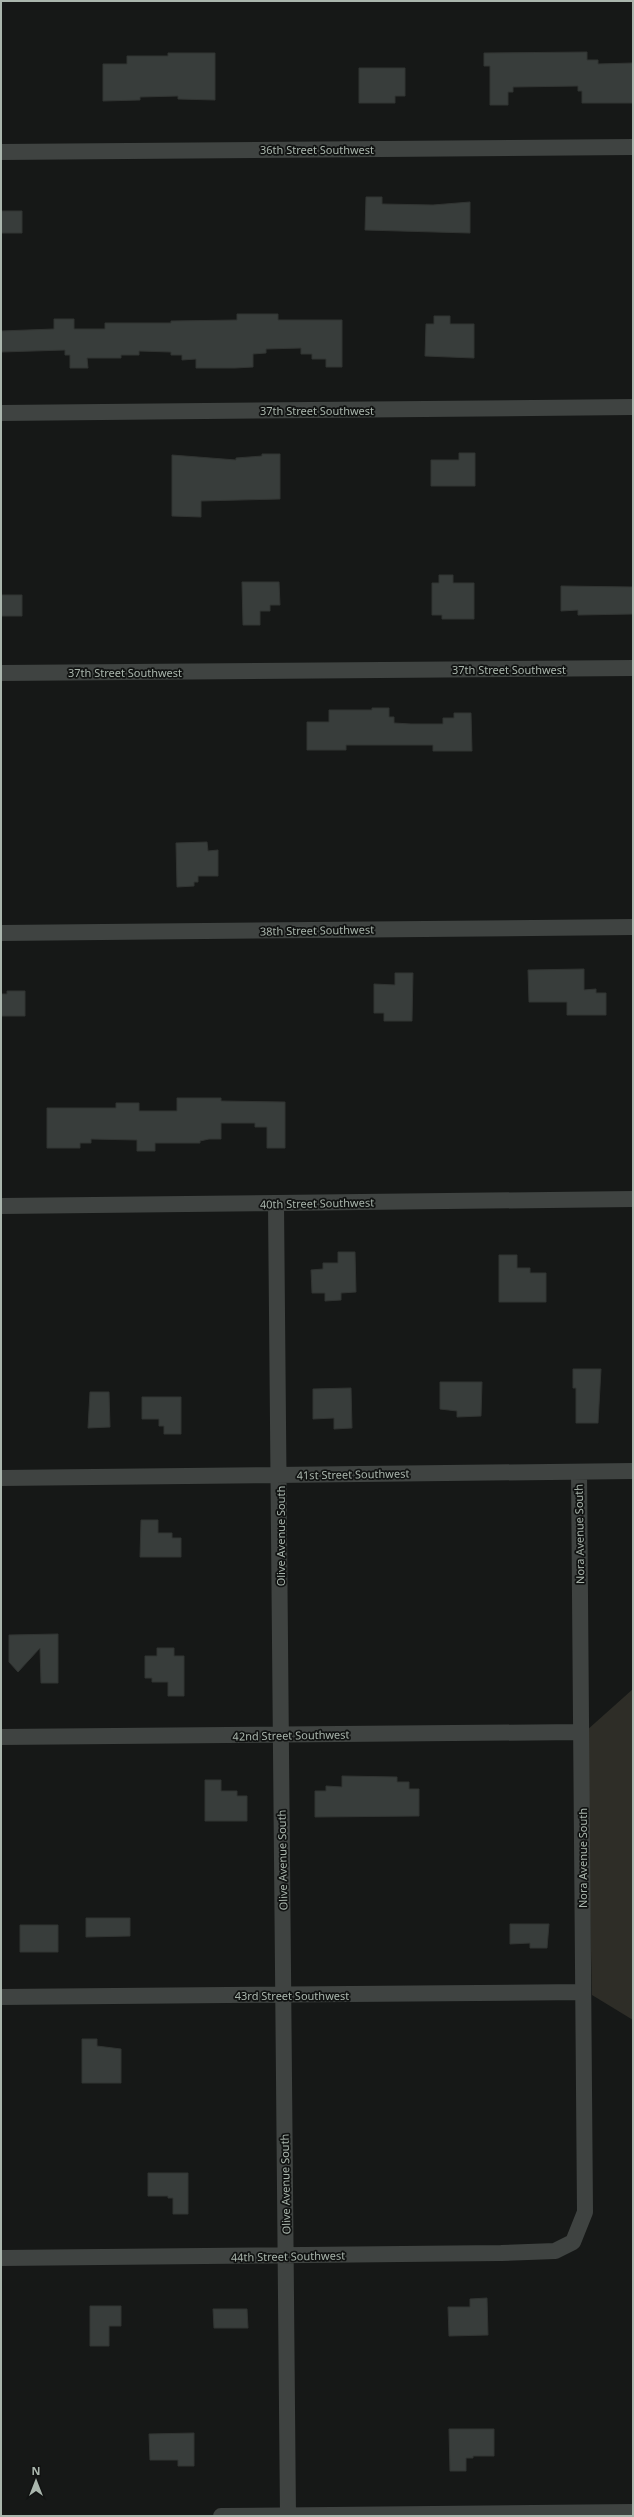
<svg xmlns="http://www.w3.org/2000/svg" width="634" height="2517" font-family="'Noto Sans',sans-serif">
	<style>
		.green { fill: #2e2d27 }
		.building { fill: #383d3b; stroke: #313432 }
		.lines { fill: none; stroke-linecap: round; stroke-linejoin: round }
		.minor { stroke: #3f4341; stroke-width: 16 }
		.labels { text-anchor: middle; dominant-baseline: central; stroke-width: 3.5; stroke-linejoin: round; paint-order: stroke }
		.street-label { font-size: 11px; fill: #aab6ad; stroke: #111312 }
	</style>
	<rect width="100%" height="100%" fill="#161817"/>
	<path class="green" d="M633 1689V2020L592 1995 586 1731Z"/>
	<path class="building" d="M587 52V60H598V64L633 63V103H582V91H578V86L513 87V92H508V105H490V66H484V53Z
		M168 53H215V100L178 99V96L140 97V100L103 101V64H127V56H168Z
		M359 68H405V96H395V103H359Z
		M366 197H382V204L433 205 470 202V233L365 230Z
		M1 211H22V233H1Z
		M237 314H278V320H342V367H326V359H312V354H301V348L266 349V353L253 354V367L235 368H196V359L182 360V355H171V352L139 351V355H121V358H87L88 368H70V355H65V350L1 352V331L54 329V319H74V329H105V323H171V321L237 320Z
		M434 316H450V324H474V358L425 356 426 324H434Z
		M459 453H475V486H431V460H459Z
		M262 454H280V499L201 501V517L172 516V455L236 460V458L262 456Z
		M439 575H453V583H474V619H442V615H432V583H439Z
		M242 582H279L280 605H270V611H260V625H243Z
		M561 586 633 587V614L578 615V610L561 611Z
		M1 595H22V616H1Z
		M372 708H389V717H394V723L411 724H443V718H454V713H471L472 751H433V745H346V750H307V722H329V710H372Z
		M207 842 208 851 218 850V876H198V882H194V886L177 887 176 843Z
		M584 969V990L596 989V993H606V1015H567V1002H529L528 970Z
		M395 973H413L412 1021H384V1013H374V984L395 985Z
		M7 991H25V1016H1V994H7Z
		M177 1098H221V1101L285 1102V1148H267V1127H255V1123H221V1139H209L200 1141V1143H155V1151H137V1140L91 1139V1143H80V1148H47V1108H116V1103H139V1111H177Z
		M338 1252H355L356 1292 341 1293V1300L325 1301V1293H312L311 1270 323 1269V1263H338Z
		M499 1255H517V1268H530V1273H546V1302H499Z
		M573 1369H601L598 1423H576V1388H573Z
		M440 1382H482L481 1416 457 1417V1411L440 1409Z
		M351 1388 352 1428 334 1429V1418L313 1419V1389Z
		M90 1392H109L110 1427 88 1428Z
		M142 1397H181V1434H164V1426H159V1419H142Z
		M141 1520H158V1533H172V1538H181V1557H140Z
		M58 1634V1683H41L40 1648 18 1672 9 1662V1635Z
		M157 1648H174V1656H184V1696H168V1682H152V1678H145V1656H157Z
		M342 1776 397 1777V1782H409V1789H419V1816L315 1817V1791H326V1786L342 1787Z
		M205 1780H221V1791H237V1796H247V1821H205Z
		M86 1918H130V1936L86 1937Z
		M510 1924H549L547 1948H530V1943L510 1944Z
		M20 1925H58V1952H20Z
		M82 2039H97V2046L121 2049V2083H82Z
		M148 2173H188V2214H173V2198H168V2196H148Z
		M487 2298 488 2335 449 2336 448 2307H470V2299Z
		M90 2306H121V2326H109V2346H90Z
		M213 2309H247L248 2328H214Z
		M449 2429H494V2456H473V2458H466V2471H450Z
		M194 2433V2466H178V2460H150L149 2434Z"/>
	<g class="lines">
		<path class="minor" d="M1 152 633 147
			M1 413 633 407
			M1 673 633 668
			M1 933 633 927
			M276 1204 288 2516
			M1 1206 633 1199
			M1 1478 633 1471
			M1 1737 581 1732
			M1 1997 583 1992
			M1 2258 501 2253 555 2251 573 2242 585 2212 579 1472
			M221 2516 633 2512"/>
	</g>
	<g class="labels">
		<g class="street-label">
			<text x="317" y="149">36th Street Southwest</text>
			<text x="317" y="410">37th Street Southwest</text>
			<text x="509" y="669">37th Street Southwest</text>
			<text x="125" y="672">37th Street Southwest</text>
			<text transform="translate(317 930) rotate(-1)">38th Street Southwest</text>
			<text transform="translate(317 1203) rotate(-1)">40th Street Southwest</text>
			<text transform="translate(353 1474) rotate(-1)">41st Street Southwest</text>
			<text transform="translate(579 1534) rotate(-91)">Nora Avenue South</text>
			<text transform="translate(280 1536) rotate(-90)">Olive Avenue South</text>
			<text transform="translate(291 1735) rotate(-1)">42nd Street Southwest</text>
			<text transform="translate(582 1858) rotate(-90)">Nora Avenue South</text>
			<text transform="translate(282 1860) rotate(-91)">Olive Avenue South</text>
			<text x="292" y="1995">43rd Street Southwest</text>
			<text transform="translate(285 2184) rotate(-91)">Olive Avenue South</text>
			<text transform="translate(288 2256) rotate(-1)">44th Street Southwest</text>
		</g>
	</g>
	<rect width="634" height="2517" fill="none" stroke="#aab6ad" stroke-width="4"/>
	<g transform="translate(36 2481)" stroke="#111312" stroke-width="3" paint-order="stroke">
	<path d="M0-3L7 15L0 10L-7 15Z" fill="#aab6ad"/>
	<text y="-6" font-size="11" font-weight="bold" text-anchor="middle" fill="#aab6ad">N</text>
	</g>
</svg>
